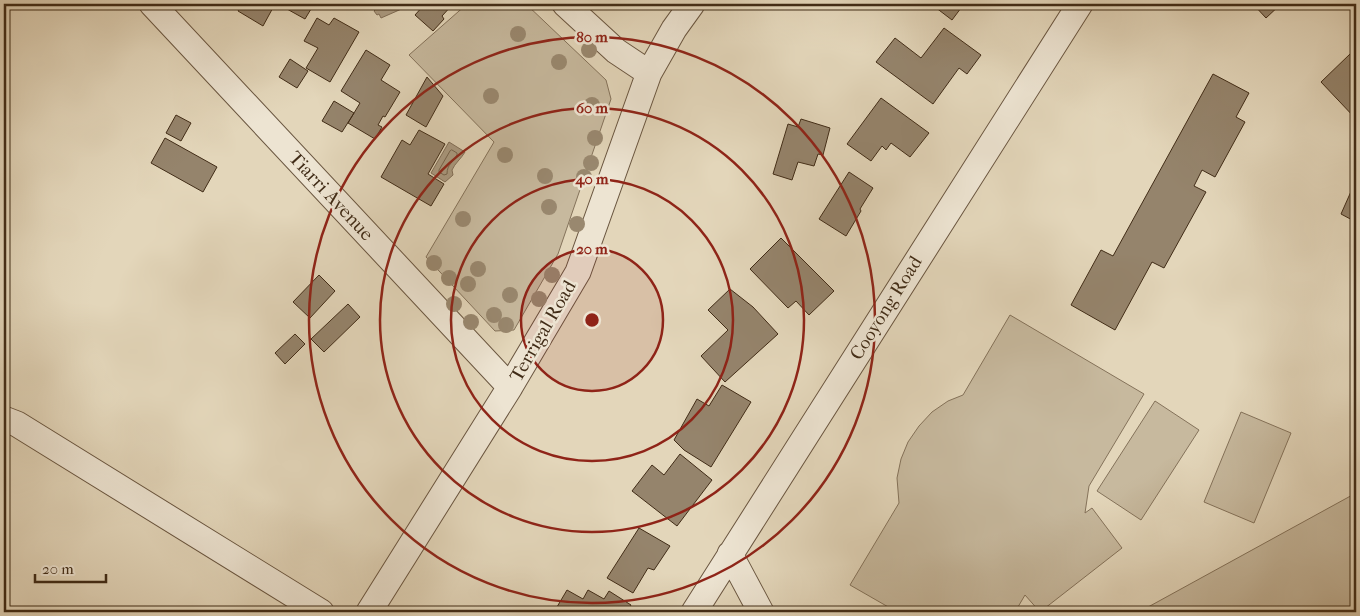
<svg xmlns="http://www.w3.org/2000/svg" width="1360" height="616" font-family="'IM FELL French Canon',serif">
	<style>
		.green { fill: #c7b99e; stroke: #84725a }
		.water { fill: #ac9c83; stroke: #816f58 }
		.lines { fill: none; stroke-linecap: round; stroke-linejoin: round }
		.shore { stroke: #76644d; stroke-width: 1 }
		.building { fill: #95846c; stroke: #412c17 }
		.minor-casing { stroke: #6a5640; stroke-width: 27 }
		.minor { stroke: #ede4d2; stroke-width: 25 }
		.tree { fill: #99886f }
		.ring { fill: none; stroke: #8f2418; stroke-width: 2.5 }
		.labels { text-anchor: middle; dominant-baseline: central; stroke-width: 5; stroke-linejoin: round; paint-order: stroke }
		.street-label { font-size: 19px; fill: #412c17; stroke: #ede4d2 }
		.centre { fill: #8f2418; stroke: #ede4d2; stroke-width: 2.5 }
		.ring-label { font-size: 15px; text-anchor: middle; font-weight: bold; fill: #8f2418; stroke: #ede4d2; stroke-width: 5; stroke-linejoin: round; paint-order: stroke }
	</style>
	<rect width="100%" height="100%" fill="#e3d6ba"/>
	<filter id="stains"><feTurbulence type="fractalNoise" baseFrequency=".004" numOctaves="4"/><feColorMatrix values="0 0 0 0 .2 0 0 0 0 .09 0 0 0 0 .02 0 0 0 .5 -.17"/></filter>
	<radialGradient id="worn" r=".72"><stop offset=".6" stop-color="#630" stop-opacity="0"/><stop offset="1" stop-color="#630" stop-opacity=".3"/></radialGradient>
	<path class="green" d="M467 4H526L606 80 611 99 558 254 514 330 495 331 426 257 494 142 409 55Z
		M1010 315 1144 394 1089 486 1085 513 1092 508 1122 548 1040 612 1025 595 1015 612H897L850 585 899 503 897 478 901 459 908 442 919 426 932 412 948 401 963 395Z
		M1155 401 1199 430 1141 520 1097 491Z
		M1241 412 1291 433 1254 523 1204 502Z
		M1356 493V612H1139Z"/>
	<path class="water" d="M377 4H405L406 7 381 18 379 14 377 15 374 11 376 9 375 5Z
		M449 142 465 152C461 159 455 163 452 170L453 175 445 182 431 173Z"/>
	<g class="lines">
		<path class="shore" d="M452 150 457 153V155C453 163 447 164 447 174L444 175 439 172V170L450 151Z"/>
	</g>
	<path class="building" d="M242 4H275L263 26 238 11Z
		M278 4H314L305 19Z
		M423 4H453L442 16 444 19 433 31 415 15 424 5Z
		M931 4H964L952 20Z
		M1253 4H1281L1266 18Z
		M317 18 329 25 334 18 359 32 330 82 306 68 318 48 304 41Z
		M944 28 981 55 967 74 959 68 933 104 876 62 895 38 921 58Z
		M366 50 390 65 381 80 400 92 385 117 383 116 378 125 382 127 375 139 348 123 360 103 341 91Z
		M1350 54 1356 60V119L1321 82Z
		M290 59 308 71 297 88 279 77Z
		M1213 74 1249 93 1236 117 1245 122 1215 177 1202 170 1194 186 1206 192 1164 268 1152 262 1115 330 1071 305 1101 250 1113 256Z
		M427 77 443 96 426 127 406 115Z
		M881 98 929 133 910 157 891 143 886 150 882 146 871 161 847 144Z
		M334 101 354 113 342 132 322 121Z
		M176 115 191 123 181 141 166 133Z
		M801 119 830 128 823 155 818 154 814 166 798 162 792 180 773 174 788 124 798 127Z
		M419 130 445 144 428 174 444 184 431 206 381 177 402 140 410 145Z
		M165 138 217 167 203 192 151 163Z
		M849 172 873 188 860 209 861 211 846 236 819 219Z
		M1353 187 1356 189V222L1341 214Z
		M781 238 834 291 809 315 796 301 788 308 750 269Z
		M319 275 335 291 310 318 293 302Z
		M730 289 753 307 778 334 725 382 701 356 728 330 708 310Z
		M348 304 360 317 324 352 311 339Z
		M295 334 305 344 285 364 275 353Z
		M722 385 751 402 711 467 684 450 674 440 697 399 709 406Z
		M680 454 712 480 677 526 632 491 652 465 664 475Z
		M639 528 670 546 654 570 648 568 633 593 607 578Z
		M567 590 583 599 588 590 604 599 609 591 631 605 627 612H554Z"/>
	<g class="lines">
		<defs>
			<path id="minor" d="M152 4 510 387
				M565 4 616 51 649 73
				M4 419 17 424 321 612
				M730 554 761 612
				M369 612 510 387 578 272 649 73 674 29 692 4
				M694 612 1080 4"/>
		</defs>
		<use href="#minor" class="minor-casing"/>
		<use href="#minor" class="minor"/>
	</g>
	<g class="tree">
		<circle cx="518" cy="34" r="8"/>
		<circle cx="589" cy="50" r="8"/>
		<circle cx="559" cy="62" r="8"/>
		<circle cx="491" cy="96" r="8"/>
		<circle cx="592" cy="105" r="8"/>
		<circle cx="595" cy="138" r="8"/>
		<circle cx="505" cy="155" r="8"/>
		<circle cx="591" cy="163" r="8"/>
		<circle cx="545" cy="176" r="8"/>
		<circle cx="584" cy="177" r="8"/>
		<circle cx="549" cy="207" r="8"/>
		<circle cx="463" cy="219" r="8"/>
		<circle cx="577" cy="224" r="8"/>
		<circle cx="434" cy="263" r="8"/>
		<circle cx="478" cy="269" r="8"/>
		<circle cx="552" cy="275" r="8"/>
		<circle cx="449" cy="278" r="8"/>
		<circle cx="468" cy="284" r="8"/>
		<circle cx="510" cy="295" r="8"/>
		<circle cx="539" cy="299" r="8"/>
		<circle cx="454" cy="304" r="8"/>
		<circle cx="494" cy="315" r="8"/>
		<circle cx="471" cy="322" r="8"/>
		<circle cx="506" cy="325" r="8"/>
	</g>
	<circle cx="592" cy="320" r="71" fill="#8f2418" fill-opacity=".12"/>
	<g class="ring">
		<circle cx="592" cy="320" r="71"/>
		<circle cx="592" cy="320" r="141"/>
		<circle cx="592" cy="320" r="212"/>
		<circle cx="592" cy="320" r="283"/>
	</g>
	<g class="labels">
		<g class="street-label">
			<text transform="translate(331 196) rotate(47)">Tiarri Avenue</text>
			<text transform="translate(886 308) rotate(-58)">Cooyong Road</text>
			<text transform="translate(543 331) rotate(-60)">Terrigal Road</text>
		</g>
	</g>
	<circle cx="592" cy="320" r="8" class="centre"/>
	<g class="ring-label">
		<text x="592" y="42">80 m</text>
		<text x="592" y="113">60 m</text>
		<text x="592" y="184">40 m</text>
		<text x="592" y="254">20 m</text>
	</g>
	<rect width="1360" height="616" fill="none" stroke="#e3d6ba" stroke-width="20"/>
	<rect x="5" y="5" width="1350" height="606" fill="none" stroke="#412c17" stroke-width="2.5"/>
	<rect x="10" y="10" width="1340" height="596" fill="none" stroke="#412c17"/>
	<path d="M35 574v8h71v-8" fill="none" stroke="#412c17" stroke-width="2.5"/>
	<text x="42" y="574" font-size="15" fill="#412c17" stroke="#ede4d2" stroke-width="4" paint-order="stroke">20 m</text>
	<rect width="100%" height="100%" filter="url(#stains)"/>
	<rect width="100%" height="100%" fill="url(#worn)"/>
</svg>
